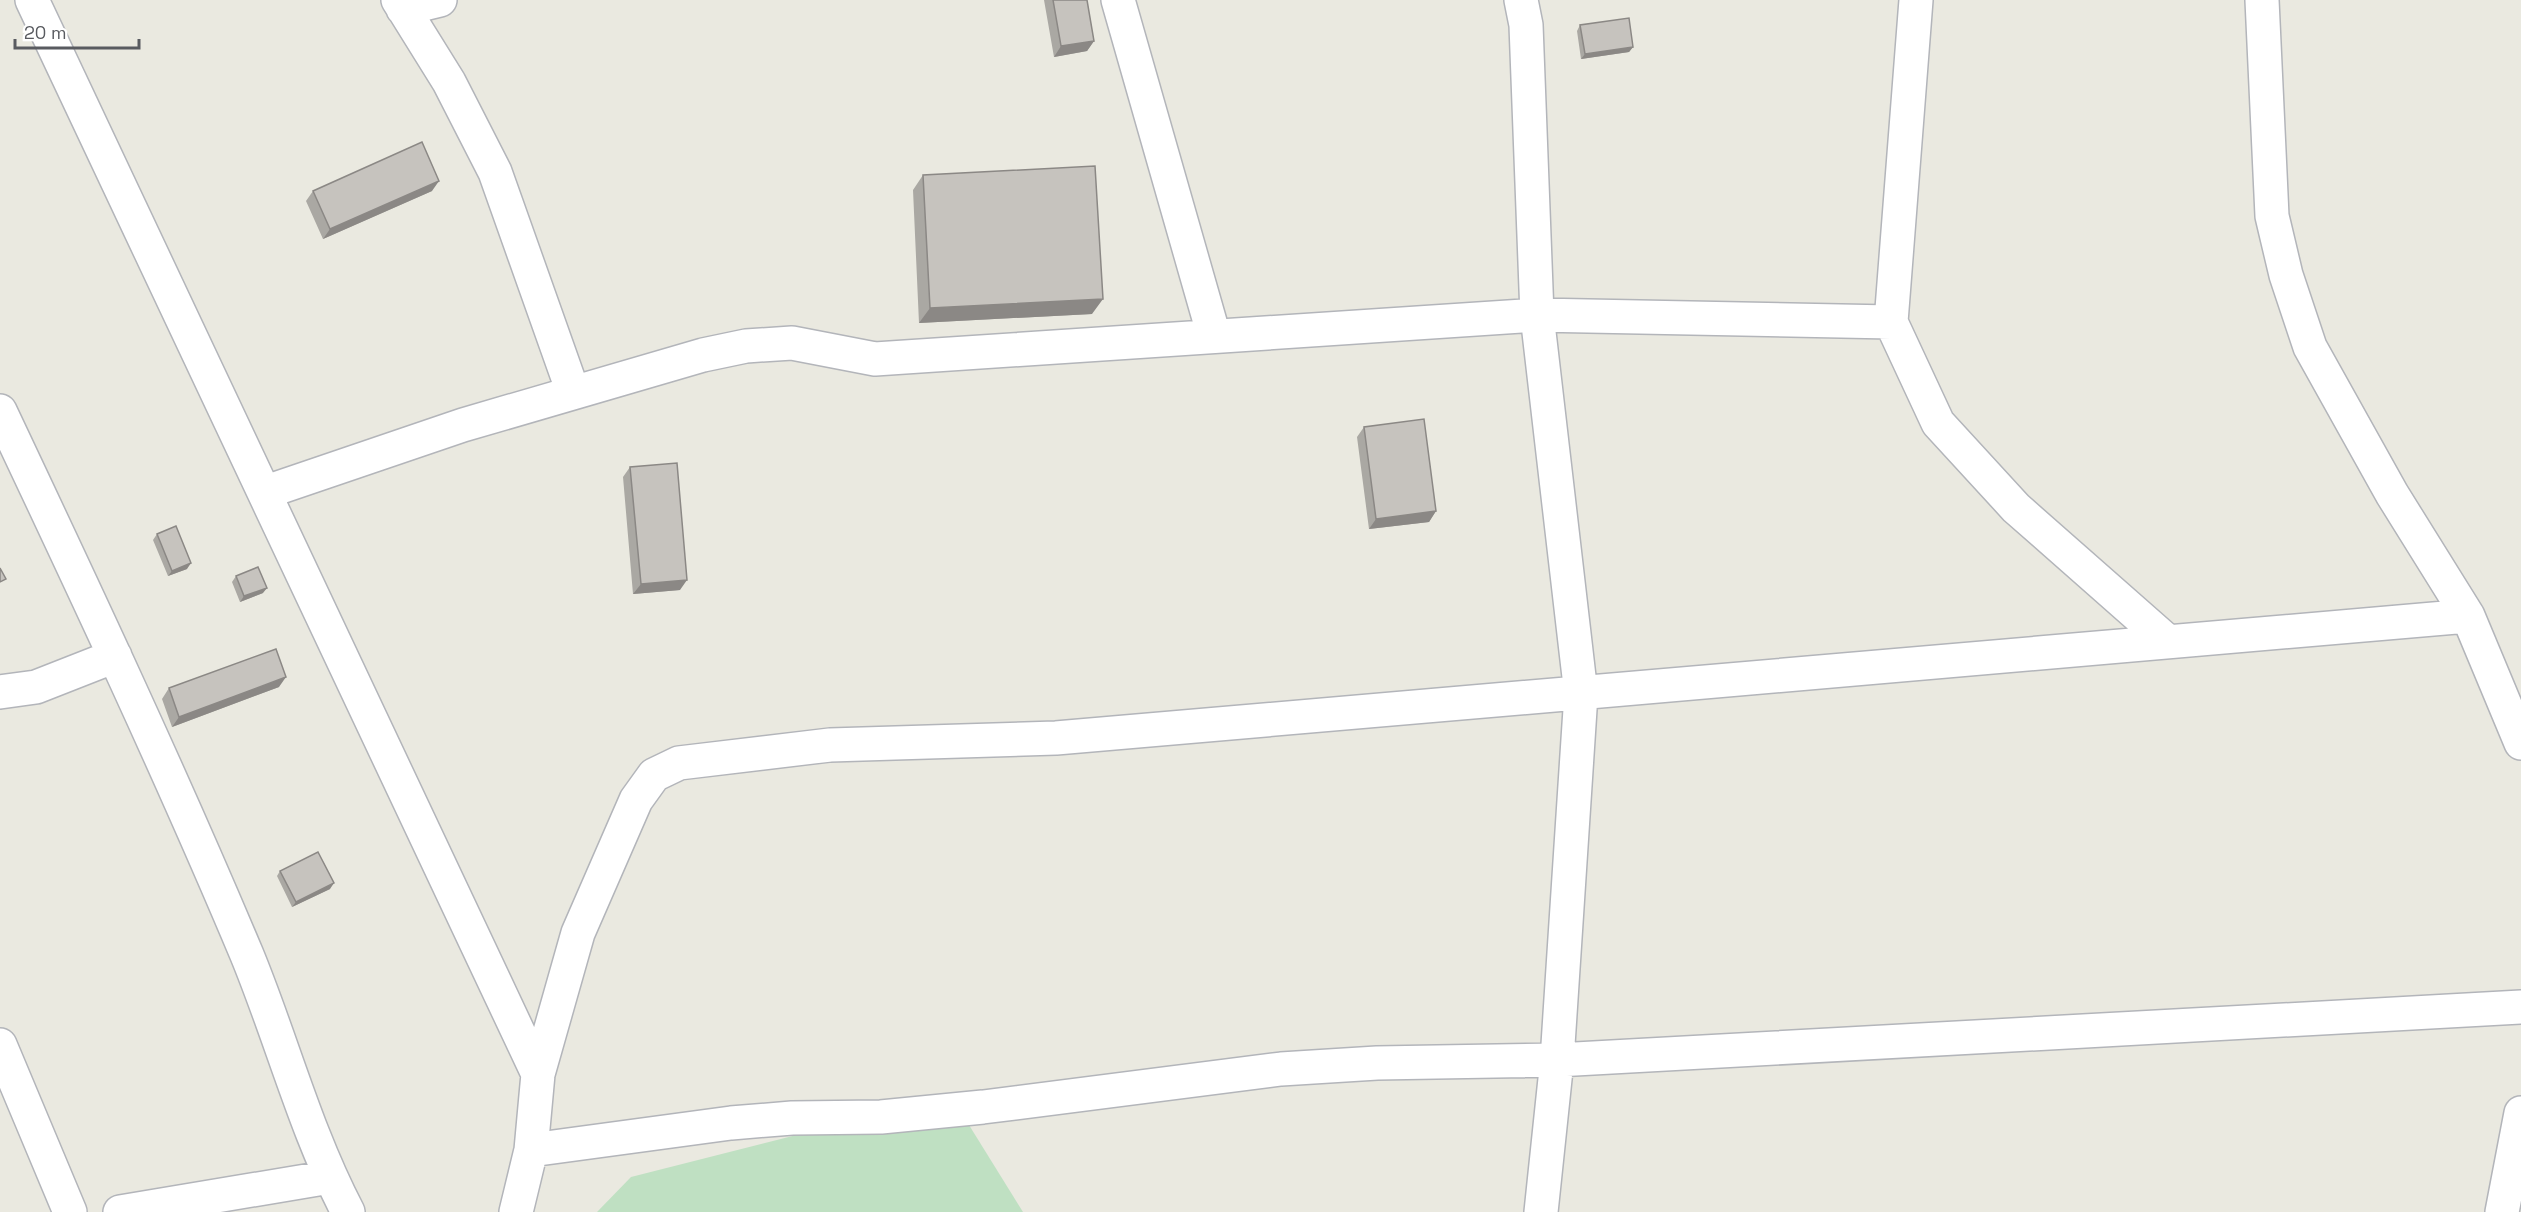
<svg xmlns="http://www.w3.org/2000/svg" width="2521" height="1212" font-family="'Space Grotesk',sans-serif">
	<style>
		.green { fill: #bfe0c2 }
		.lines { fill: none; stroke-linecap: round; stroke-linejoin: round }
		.minor-casing { stroke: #b3b5ba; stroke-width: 36 }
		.minor { stroke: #fff; stroke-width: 33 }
		.wall { fill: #aaa8a3 }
		.shaded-wall { fill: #8b8885 }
		.building { fill: #c6c3be; stroke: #8b8885; stroke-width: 1.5 }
	</style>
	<rect width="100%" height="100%" fill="#eae9e0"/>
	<path class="green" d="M951 1096 1023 1212H597L631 1177Z"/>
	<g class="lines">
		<defs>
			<path id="minor" d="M32 0 538 1074 531 1150 516 1212
				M398 0 449 82 495 172 573 392
				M1118 0 1214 336
				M1521 0 1526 25 1537 315 1581 694 1557 1060 1541 1212
				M1916 0 1891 322 1938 423 2016 508 2167 641
				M2262 0 2272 216 2286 275 2310 347 2392 494 2468 616 2521 743
				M403 9 440 0
				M0 411C85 591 170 772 247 955 282 1040 305 1130 348 1212
				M266 492 463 425 703 355 746 346 792 343 875 359 1537 315 1891 322
				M0 692 36 687 115 656
				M0 1045 70 1212
				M538 1074 578 933 636 800 654 775 679 763 830 745 1056 738 2468 616
				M531 1150 731 1123 792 1118 881 1117 983 1107 1281 1069 1377 1063 1557 1060 2521 1007
				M120 1212 330 1177
				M2502 1212 2521 1113"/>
		</defs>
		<use href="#minor" class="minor-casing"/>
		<use href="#minor" class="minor"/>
	</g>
	<path class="wall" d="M1044 0H1087L1094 41 1087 51 1054 57Z
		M1580 25 1633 47 1629 52 1581 59 1577 31Z
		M923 175 1092 314 919 323 913 190Z
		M313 191H432L323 239 306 201Z
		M1364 427 1436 511 1429 522 1369 529 1357 437Z
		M630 467 680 590 633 594 623 477Z
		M157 534 187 569 168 576 153 540Z
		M236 576 263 593 240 602 232 582Z
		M279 687 172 727 162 699 169 688Z
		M280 871 330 889 292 907 277 876Z"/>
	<path class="shaded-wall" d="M1094 41 1087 51 1054 57 1061 46Z
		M1633 47 1629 52 1581 59 1585 54Z
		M439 181 432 191 323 239 330 229Z
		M1103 299 1092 314 919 323 930 308Z
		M1436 511 1429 522 1369 529 1376 519Z
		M191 563 187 569 168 576 172 571Z
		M687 580 680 590 633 594 641 584Z
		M267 588 263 593 240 602 244 596Z
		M286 677 279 687 172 727 179 717Z
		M334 883 330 889 292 907 296 902Z"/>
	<path class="building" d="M1053 0H1087L1094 41 1061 46Z
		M1629 18 1633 47 1585 54 1580 25Z
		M422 142 439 181 330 229 313 191Z
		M1095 166 1103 299 930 308 923 175Z
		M1424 419 1436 511 1376 519 1364 427Z
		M677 463 687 580 641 584 630 467Z
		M176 526 191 563 172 571 157 534Z
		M258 567 267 588 244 596 236 576Z
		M0 568 6 579 0 582Z
		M276 649 286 677 179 717 169 688Z
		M318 852 334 883 296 902 280 871Z"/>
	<path d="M15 39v9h124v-9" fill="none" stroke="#595b60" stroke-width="3"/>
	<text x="24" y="39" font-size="18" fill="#595b60" stroke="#ffffff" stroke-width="4.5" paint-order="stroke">20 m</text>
</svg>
